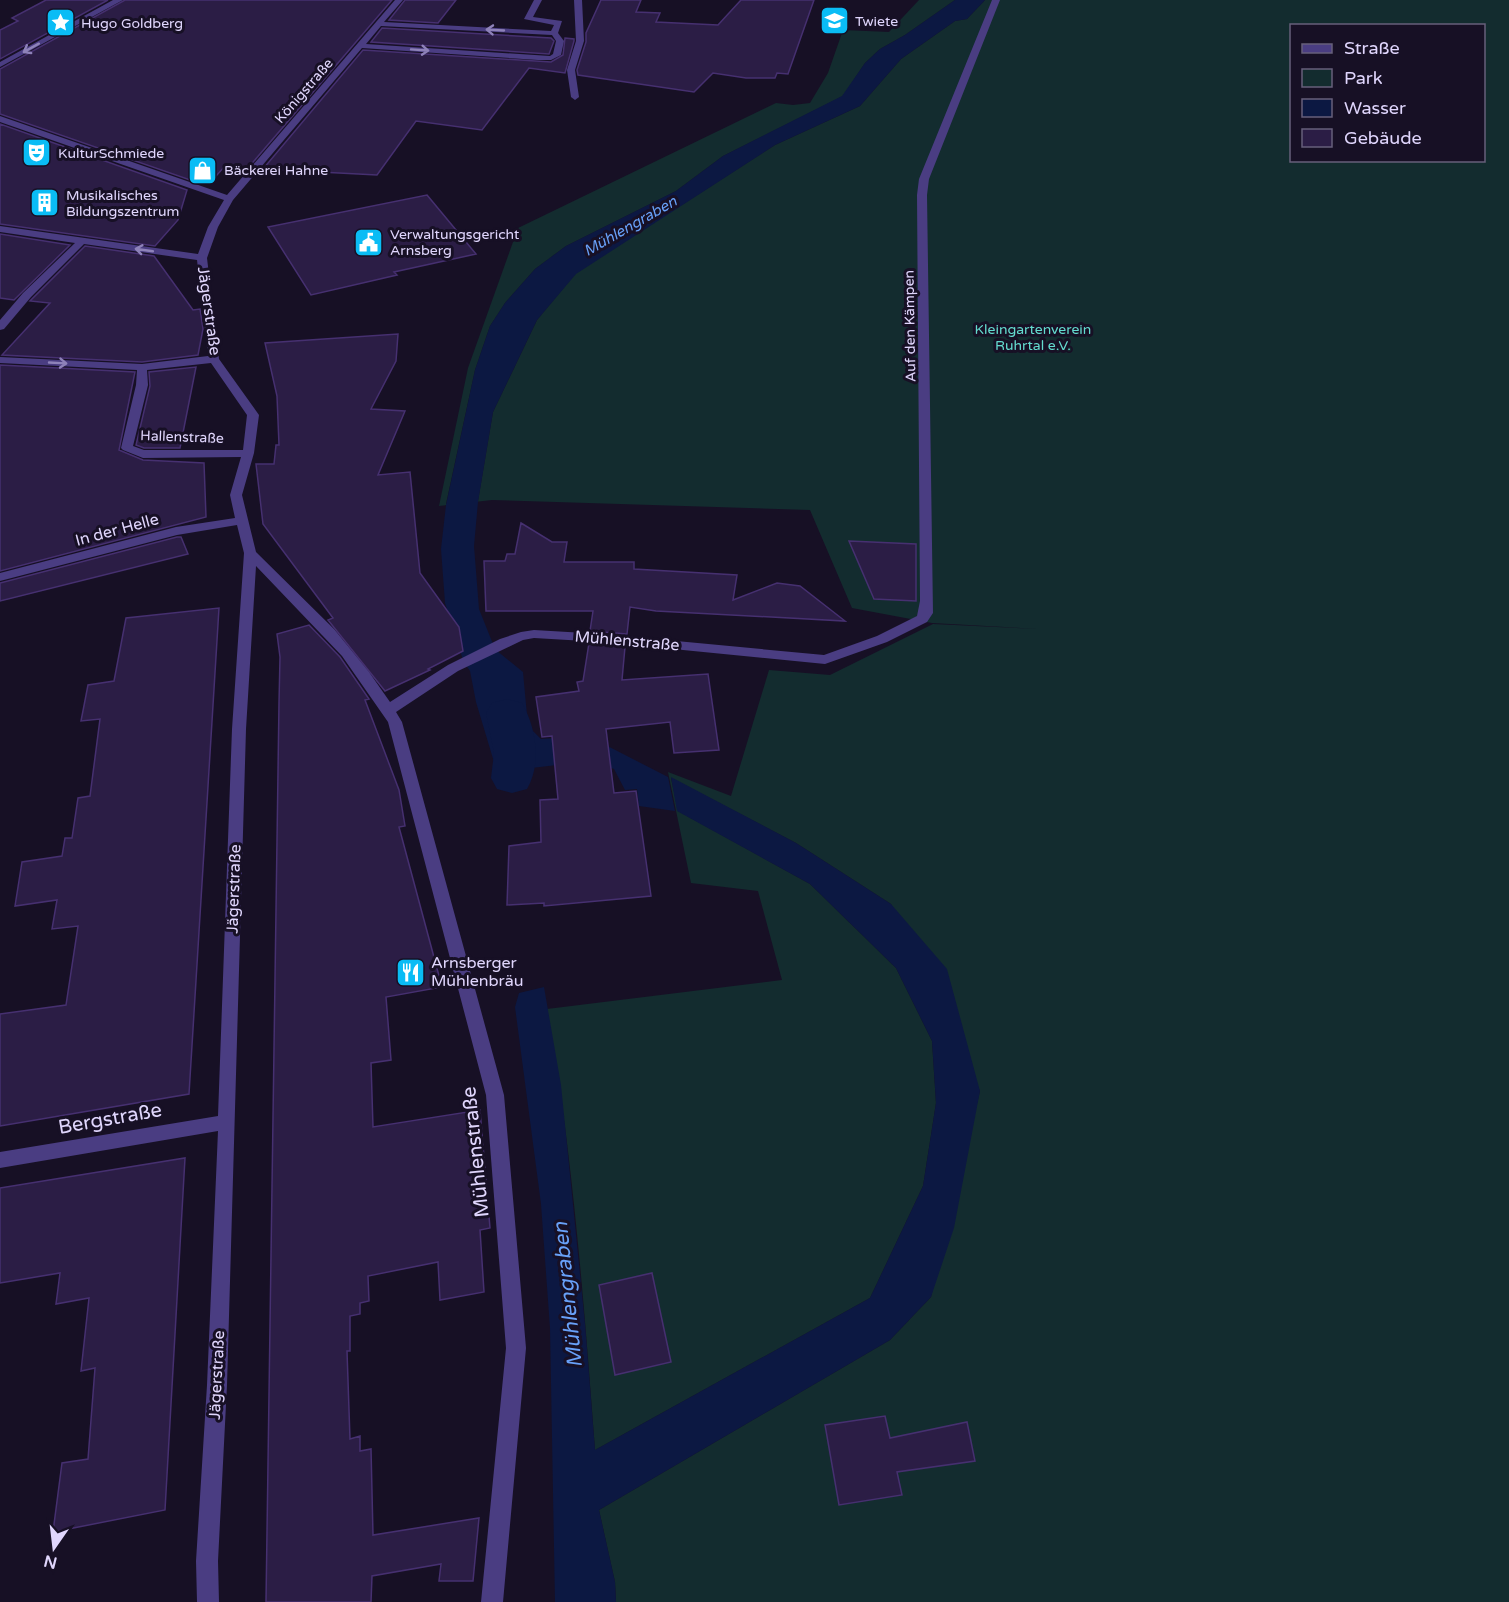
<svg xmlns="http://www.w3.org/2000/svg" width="1509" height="1602" font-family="'Varela Round',sans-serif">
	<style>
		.green { fill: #132c2f; fill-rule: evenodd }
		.water { fill: #0c1842 }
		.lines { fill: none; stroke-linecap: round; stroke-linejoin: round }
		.canal { fill: #0c1842; fill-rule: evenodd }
		.building { fill: #2b1d45; stroke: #463070; stroke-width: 1.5 }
		.minor { fill: #4a3d82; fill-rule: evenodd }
		.oneway { stroke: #8e82b9 }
		.labels { text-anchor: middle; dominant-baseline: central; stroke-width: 6; stroke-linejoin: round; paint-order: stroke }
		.far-poi-label { font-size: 14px; fill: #e0d6fd; stroke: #171025; text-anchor: start }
		.far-street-label { font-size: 14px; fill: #e0d6fd; stroke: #171025 }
		.far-park-label { font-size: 14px; fill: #64dbcf; stroke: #171025 }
		.far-water-label { font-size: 15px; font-style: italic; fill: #68a1f9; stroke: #171025 }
		.street-label { font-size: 16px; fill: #e0d6fd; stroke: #171025 }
		.poi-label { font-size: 16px; fill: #e0d6fd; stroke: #171025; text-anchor: start }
		.near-street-label { font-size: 20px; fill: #e0d6fd; stroke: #171025 }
		.near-water-label { font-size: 21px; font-style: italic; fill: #68a1f9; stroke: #171025 }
	</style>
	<rect width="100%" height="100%" fill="#171025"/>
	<path class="green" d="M919 0H955L905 35 880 49 865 63 843 96 723 156 676 191 566 246 535 269 505 303 490 326 475 370 446 504 478 501 493 412 537 320 576 273 775 145 860 106 901 59 955 21 967 19 985 0H1509V1602H616L615 1582 599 1510 890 1340 931 1297 980 1091 891 904 796 843 671 778 678 811 810 884 896 968 932 1041 936 1103 923 1186 870 1298 595 1450C584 1303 573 1155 547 1009L782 980 758 891 691 883 668 772 731 796 769 670 830 675 933 624 1039 629 932 623 852 608 810 510 492 500 439 506 468 368 518 228 776 103 793 105 810 103 828 73 843 30 889 32ZM1413 25 1484 26V160H1292V26Z"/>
	<path class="water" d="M955 0H985L967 19 955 21 901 59 860 106 775 145 576 274 537 320 493 412 478 502 474 546 479 609 493 644 463 660 445 603 441 549 446 505 475 370 490 326 505 303 535 269 566 246 676 191 723 156 842 96 865 63 880 49 905 35Z
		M496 650 523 672 528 726 541 739 588 736 668 777 675 811 639 806 637 789 625 790 614 769 591 761 497 772 476 702 470 671 466 665Z
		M671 777 796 843 891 904 947 969 980 1091 954 1228 931 1297 890 1340 599 1510 615 1582 616 1602H555L550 1328 541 1204 515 1007 519 993 544 987 561 1085 585 1324 595 1450 870 1298 923 1186 936 1103 932 1041 896 968 810 884 677 811Z"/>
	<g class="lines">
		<path class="canal" d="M507 699 522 703C536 727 542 764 527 789L512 793 497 789 491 778 494 753 486 713 492 703Z"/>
	</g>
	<path class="building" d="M46 0H108L0 59V30L18 21 12 18Z
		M125 0H392L248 168 225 166 216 176 193 181 0 114V69Z
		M405 0H456L438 23 389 20Z
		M601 0H641L636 12 660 13 656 22 718 25 741 0H814L788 74 777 73 775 78H746L713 73 694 92 578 75 577 70 586 42V33Z
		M382 28 551 38 554 41 549 54 371 42Z
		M565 38 574 39V41L565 73 529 68 482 130 416 121 377 175 263 169 363 50 551 62 563 55Z
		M0 124 187 190 178 220 155 246 0 224Z
		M427 195 476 254 394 272 397 275 311 295 268 227Z
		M0 234 70 245 14 300 0 298Z
		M85 246 154 256 193 310 200 309 203 329 198 355 142 362 2 355 50 303 30 301Z
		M398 334 396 361 371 409 405 411 378 475 410 472 420 573 459 627 463 651 428 669 430 670 385 691 328 620 333 618 263 524 256 464H274L276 445H279L277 396 265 343Z
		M0 365 135 372 119 450 143 460 204 463 206 517 0 571Z
		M196 367 180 448H144L136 445 150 386 149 372Z
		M521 523 552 542H567L564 562H634V569L737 575 733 600 777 583 800 586 845 621 656 611 630 607 627 634 590 631 593 611H486L484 561H505L507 554H515Z
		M177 537H181L188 554 0 601V583Z
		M849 541 916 544V601L874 599Z
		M219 608 189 1094 0 1126V1014L66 1005 78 926 52 929 57 900 15 906 22 862 62 856 65 838H72L78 798 90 796 100 719 81 721 88 685 114 681 126 618Z
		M309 625 340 657 369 699 365 700 399 790 405 826 399 827 442 987 386 997 391 1060 371 1063 373 1127 480 1110 490 1228 480 1230 484 1292 440 1300 438 1262 368 1276 369 1301 360 1303V1314L350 1316V1351H347L350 1439 360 1436V1451L371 1449 373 1535 479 1518 473 1581H439L441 1564 372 1576 371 1602H266L279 703 280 657 277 634Z
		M589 643 625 647 622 680 708 674 719 750 674 753 670 722 606 729 614 793 636 791 651 896 544 906V903L507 905 509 846 541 842 540 800 558 799 552 736 542 737 536 697 579 691 577 682 583 681Z
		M185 1158 165 1510 53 1532 62 1463 88 1459 95 1368 81 1371 89 1298 56 1304 60 1273 0 1283V1188Z
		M652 1273 671 1362 615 1375 599 1285Z
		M885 1416 890 1438 967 1422 975 1461 897 1472 902 1495 839 1505 825 1425Z"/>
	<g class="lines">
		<path class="minor" d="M113 0H123L0 67V62Z
			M395 0H403L384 22 551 31 554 25 524 19 534 0H542L533 17 562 21 558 33 564 41 561 55 551 60H538L362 48 233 200 218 227 207 258 219 359 259 415 254 453 242 495 256 552 334 629 369 672 390 702 448 665 500 639 521 632 534 630 602 634 824 655 877 636 917 616 920 601 917 195 919 179 992 0H1000L929 179 927 195 933 613 927 622 887 642 825 664 602 642 534 638 523 640 458 671 396 712 402 722 504 1095 526 1348 503 1602H481L506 1348 486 1095 388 722 342 656 256 566 246 729 227 1385 218 1561 219 1602H197L196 1561 207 1385 218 1131 0 1168V1152L218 1116 232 729 244 553 237 525 177 535 0 581V573L176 527 235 518 230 495 241 457 143 458 123 450 121 448 136 385 137 370 0 363V357L142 364 208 356 197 260 84 244 31 297 4 329 0 330V320L23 293 75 243 0 232V226L198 254 208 227 224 200 0 122V116L227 195ZM381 26 552 35 556 41 553 54 550 56 366 44ZM211 363 247 415 243 450H144L133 446 148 385 147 370Z
			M574 0H582L584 41 575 70 579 97 575 100 571 97 567 70 576 41Z"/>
	</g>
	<defs><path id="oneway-shaft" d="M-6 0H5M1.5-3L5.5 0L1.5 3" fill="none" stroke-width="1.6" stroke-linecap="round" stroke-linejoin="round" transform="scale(1.5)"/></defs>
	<g class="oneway">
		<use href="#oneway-shaft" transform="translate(495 30) rotate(-177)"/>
		<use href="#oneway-shaft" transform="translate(31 48) rotate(151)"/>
		<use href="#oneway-shaft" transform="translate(420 50) rotate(4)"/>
		<use href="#oneway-shaft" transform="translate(144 250) rotate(-172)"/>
		<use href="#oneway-shaft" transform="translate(58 363) rotate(3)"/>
	</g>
	<defs>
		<symbol id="school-square" viewBox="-11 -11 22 22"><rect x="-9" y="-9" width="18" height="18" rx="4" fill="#0abcf5" stroke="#171025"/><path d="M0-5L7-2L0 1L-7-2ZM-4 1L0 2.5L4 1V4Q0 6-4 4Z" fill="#fff"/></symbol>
		<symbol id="sight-square" viewBox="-11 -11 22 22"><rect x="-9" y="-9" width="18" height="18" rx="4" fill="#0abcf5" stroke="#171025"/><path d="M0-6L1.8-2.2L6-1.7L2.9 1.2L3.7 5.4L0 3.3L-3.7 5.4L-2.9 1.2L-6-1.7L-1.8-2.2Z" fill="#fff"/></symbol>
		<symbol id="theatre-square" viewBox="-11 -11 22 22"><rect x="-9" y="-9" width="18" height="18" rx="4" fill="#0abcf5" stroke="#171025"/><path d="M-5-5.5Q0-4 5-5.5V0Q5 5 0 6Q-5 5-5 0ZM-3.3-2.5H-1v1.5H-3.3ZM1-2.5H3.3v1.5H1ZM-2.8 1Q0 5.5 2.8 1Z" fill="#fff"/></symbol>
		<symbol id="shop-square" viewBox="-11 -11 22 22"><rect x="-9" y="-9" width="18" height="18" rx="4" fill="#0abcf5" stroke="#171025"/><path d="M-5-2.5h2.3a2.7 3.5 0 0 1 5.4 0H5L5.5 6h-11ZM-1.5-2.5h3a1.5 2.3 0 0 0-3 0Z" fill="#fff"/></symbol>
		<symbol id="building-square" viewBox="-11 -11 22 22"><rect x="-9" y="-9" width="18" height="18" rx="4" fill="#0abcf5" stroke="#171025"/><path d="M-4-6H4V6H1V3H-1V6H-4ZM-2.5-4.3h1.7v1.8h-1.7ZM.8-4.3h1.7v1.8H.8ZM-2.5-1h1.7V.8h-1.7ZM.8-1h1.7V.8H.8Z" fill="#fff"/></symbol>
		<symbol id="civic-square" viewBox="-11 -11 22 22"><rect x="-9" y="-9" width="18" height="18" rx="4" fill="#0abcf5" stroke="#171025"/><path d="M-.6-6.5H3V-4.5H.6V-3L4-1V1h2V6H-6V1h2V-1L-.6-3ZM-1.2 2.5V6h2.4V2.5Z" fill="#fff"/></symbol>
		<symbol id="restaurant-square" viewBox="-11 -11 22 22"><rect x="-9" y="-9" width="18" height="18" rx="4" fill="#0abcf5" stroke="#171025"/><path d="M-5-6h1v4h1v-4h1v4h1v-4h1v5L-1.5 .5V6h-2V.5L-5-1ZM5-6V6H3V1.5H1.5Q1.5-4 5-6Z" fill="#fff"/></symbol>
	</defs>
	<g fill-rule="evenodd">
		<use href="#school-square" x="818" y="4" width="33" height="33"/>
		<use href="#sight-square" x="44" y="6" width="33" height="33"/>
		<use href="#theatre-square" x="20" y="136" width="33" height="33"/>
		<use href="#shop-square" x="186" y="154" width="33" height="33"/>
		<use href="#building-square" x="28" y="186" width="33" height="33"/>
		<use href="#civic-square" x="352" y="226" width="33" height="33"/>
		<use href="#restaurant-square" x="394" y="956" width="33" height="33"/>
	</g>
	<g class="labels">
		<g class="far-poi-label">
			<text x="855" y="21">Twiete</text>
			<text x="81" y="23">Hugo Goldberg</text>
			<text x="58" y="153">KulturSchmiede</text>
			<text x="224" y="170">Bäckerei Hahne</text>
			<text x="66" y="195">Musikalisches<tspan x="66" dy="16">Bildungszentrum</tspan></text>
			<text x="390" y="234">Verwaltungsgericht<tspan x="390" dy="16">Arnsberg</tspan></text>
		</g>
		<g class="far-street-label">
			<text transform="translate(304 91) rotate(-49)">Königstraße</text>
			<text transform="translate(910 326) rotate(-91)">Auf den Kämpen</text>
			<text transform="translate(182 437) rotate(2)">Hallenstraße</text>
		</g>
		<g class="far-park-label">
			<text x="1033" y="329">Kleingartenverein<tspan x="1033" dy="16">Ruhrtal e.V.</tspan></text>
		</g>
		<g class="far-water-label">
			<text transform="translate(630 226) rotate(-30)">Mühlengraben</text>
		</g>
		<g class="street-label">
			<text transform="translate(209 311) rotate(82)">Jägerstraße</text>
			<text transform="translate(117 530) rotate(-15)">In der Helle</text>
			<text transform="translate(627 641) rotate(5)">Mühlenstraße</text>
			<text transform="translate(234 889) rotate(-88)">Jägerstraße</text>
			<text transform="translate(217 1375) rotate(-87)">Jägerstraße</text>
		</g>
		<g class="poi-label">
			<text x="431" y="963">Arnsberger<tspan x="431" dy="18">Mühlenbräu</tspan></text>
		</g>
		<g class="near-street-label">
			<text transform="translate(110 1119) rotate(-10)">Bergstraße</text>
			<text transform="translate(476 1152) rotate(-96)">Mühlenstraße</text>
		</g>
		<g class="near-water-label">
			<text transform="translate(568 1295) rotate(-96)">Mühlengraben</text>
		</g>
	</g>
	<rect x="1290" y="24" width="195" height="138" fill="#171025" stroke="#675f7b" stroke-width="1.5"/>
	<rect x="1302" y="44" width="30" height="9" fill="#4a3d82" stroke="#675f7b" stroke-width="1.5"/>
	<text x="1344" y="54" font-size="18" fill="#e0d6fd">Straße</text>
	<rect x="1302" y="69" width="30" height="18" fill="#132c2f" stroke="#675f7b" stroke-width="1.5"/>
	<text x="1344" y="84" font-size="18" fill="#e0d6fd">Park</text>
	<rect x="1302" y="99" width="30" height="18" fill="#0c1842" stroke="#675f7b" stroke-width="1.5"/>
	<text x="1344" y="114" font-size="18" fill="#e0d6fd">Wasser</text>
	<rect x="1302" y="129" width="30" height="18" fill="#2b1d45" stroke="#675f7b" stroke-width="1.5"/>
	<text x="1344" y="144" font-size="18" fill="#e0d6fd">Gebäude</text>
	<g transform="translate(54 1548) rotate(194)" stroke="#171025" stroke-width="4.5" paint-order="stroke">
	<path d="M0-4.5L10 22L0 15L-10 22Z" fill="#e0d6fd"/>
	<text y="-9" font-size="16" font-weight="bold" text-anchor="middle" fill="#e0d6fd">N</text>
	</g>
</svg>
